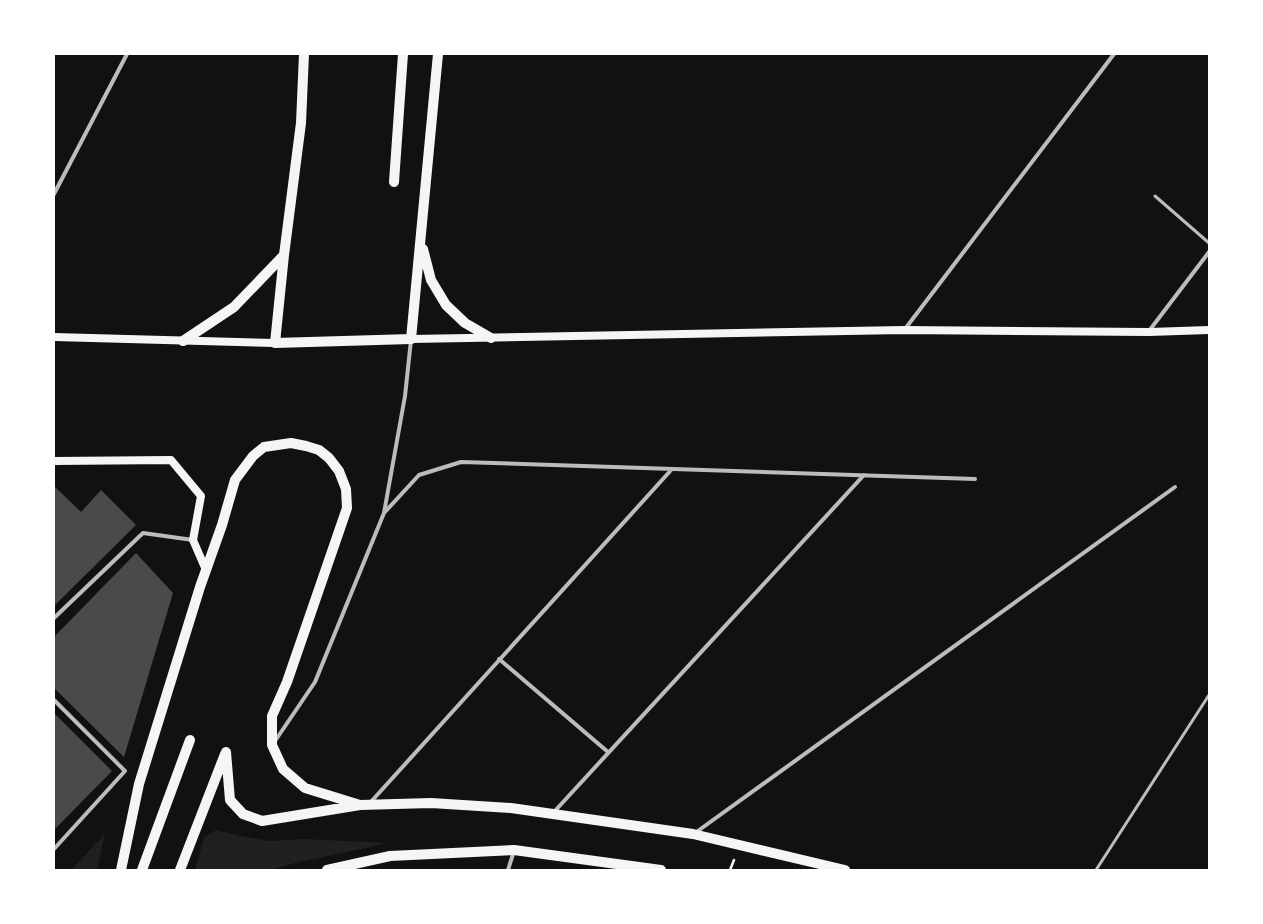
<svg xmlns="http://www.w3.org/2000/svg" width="1263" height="924" font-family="Cabin,sans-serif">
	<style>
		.green { fill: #202020 }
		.building { fill: #4a4a4a }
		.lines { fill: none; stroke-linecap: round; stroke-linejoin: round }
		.path { stroke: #f5f5f5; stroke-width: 2.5 }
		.service { stroke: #bcbcbc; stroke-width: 3 }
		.minor { stroke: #bcbcbc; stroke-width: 4 }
		.secondary { stroke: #f5f5f5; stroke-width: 8 }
		.primary { stroke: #f5f5f5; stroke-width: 10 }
	</style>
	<rect width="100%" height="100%" fill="#111"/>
	<path class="green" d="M216 830 240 836 269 841 304 839 389 843 299 862 270 870H195L204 838Z
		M105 834 97 870H71Z"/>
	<path class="building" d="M54 486 81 512 101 490 136 525 54 606Z
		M136 553 173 593 124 757 54 688V637Z
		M54 713 112 771 54 830Z"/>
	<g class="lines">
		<path class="path" d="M730 870 734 860"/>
		<path class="service" d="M1155 196 1209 243
			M1096 870 1209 695"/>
		<path class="minor" d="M54 194 127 54
			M905 329 1114 54
			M1149 331 1209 252
			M384 513 405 396 411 340
			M54 618 143 533 193 540
			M499 659 608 752
			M54 700 125 771 54 849
			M275 741 315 682 384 513 419 475 461 462 975 479
			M369 804 672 469
			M553 813 864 475
			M695 833 1175 487
			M508 870 514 851"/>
		<path class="secondary" d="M54 337 275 343
			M411 339 904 330 1149 332 1209 330
			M54 461 171 460 201 496 193 540 206 570"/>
		<path class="primary" d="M304 54 301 123 284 255 275 343 411 339 438 54
			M394 182 403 54
			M423 249 431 280 446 305 465 323 491 338
			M183 341 234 307 284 255
			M226 752 230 800 243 814 262 821 360 805 431 803 511 808 693 834 845 870
			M121 870 139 784 200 587 222 525 235 480 253 456 264 447 291 443 306 446 319 450 329 458 339 471 346 489 347 508 287 682 272 716V745L283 769 305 788 360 805
			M142 870 190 740
			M180 870 225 754
			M327 870 390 856 514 850 661 870"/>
	</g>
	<rect width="1263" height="924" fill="none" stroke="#ffffff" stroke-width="110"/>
</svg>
